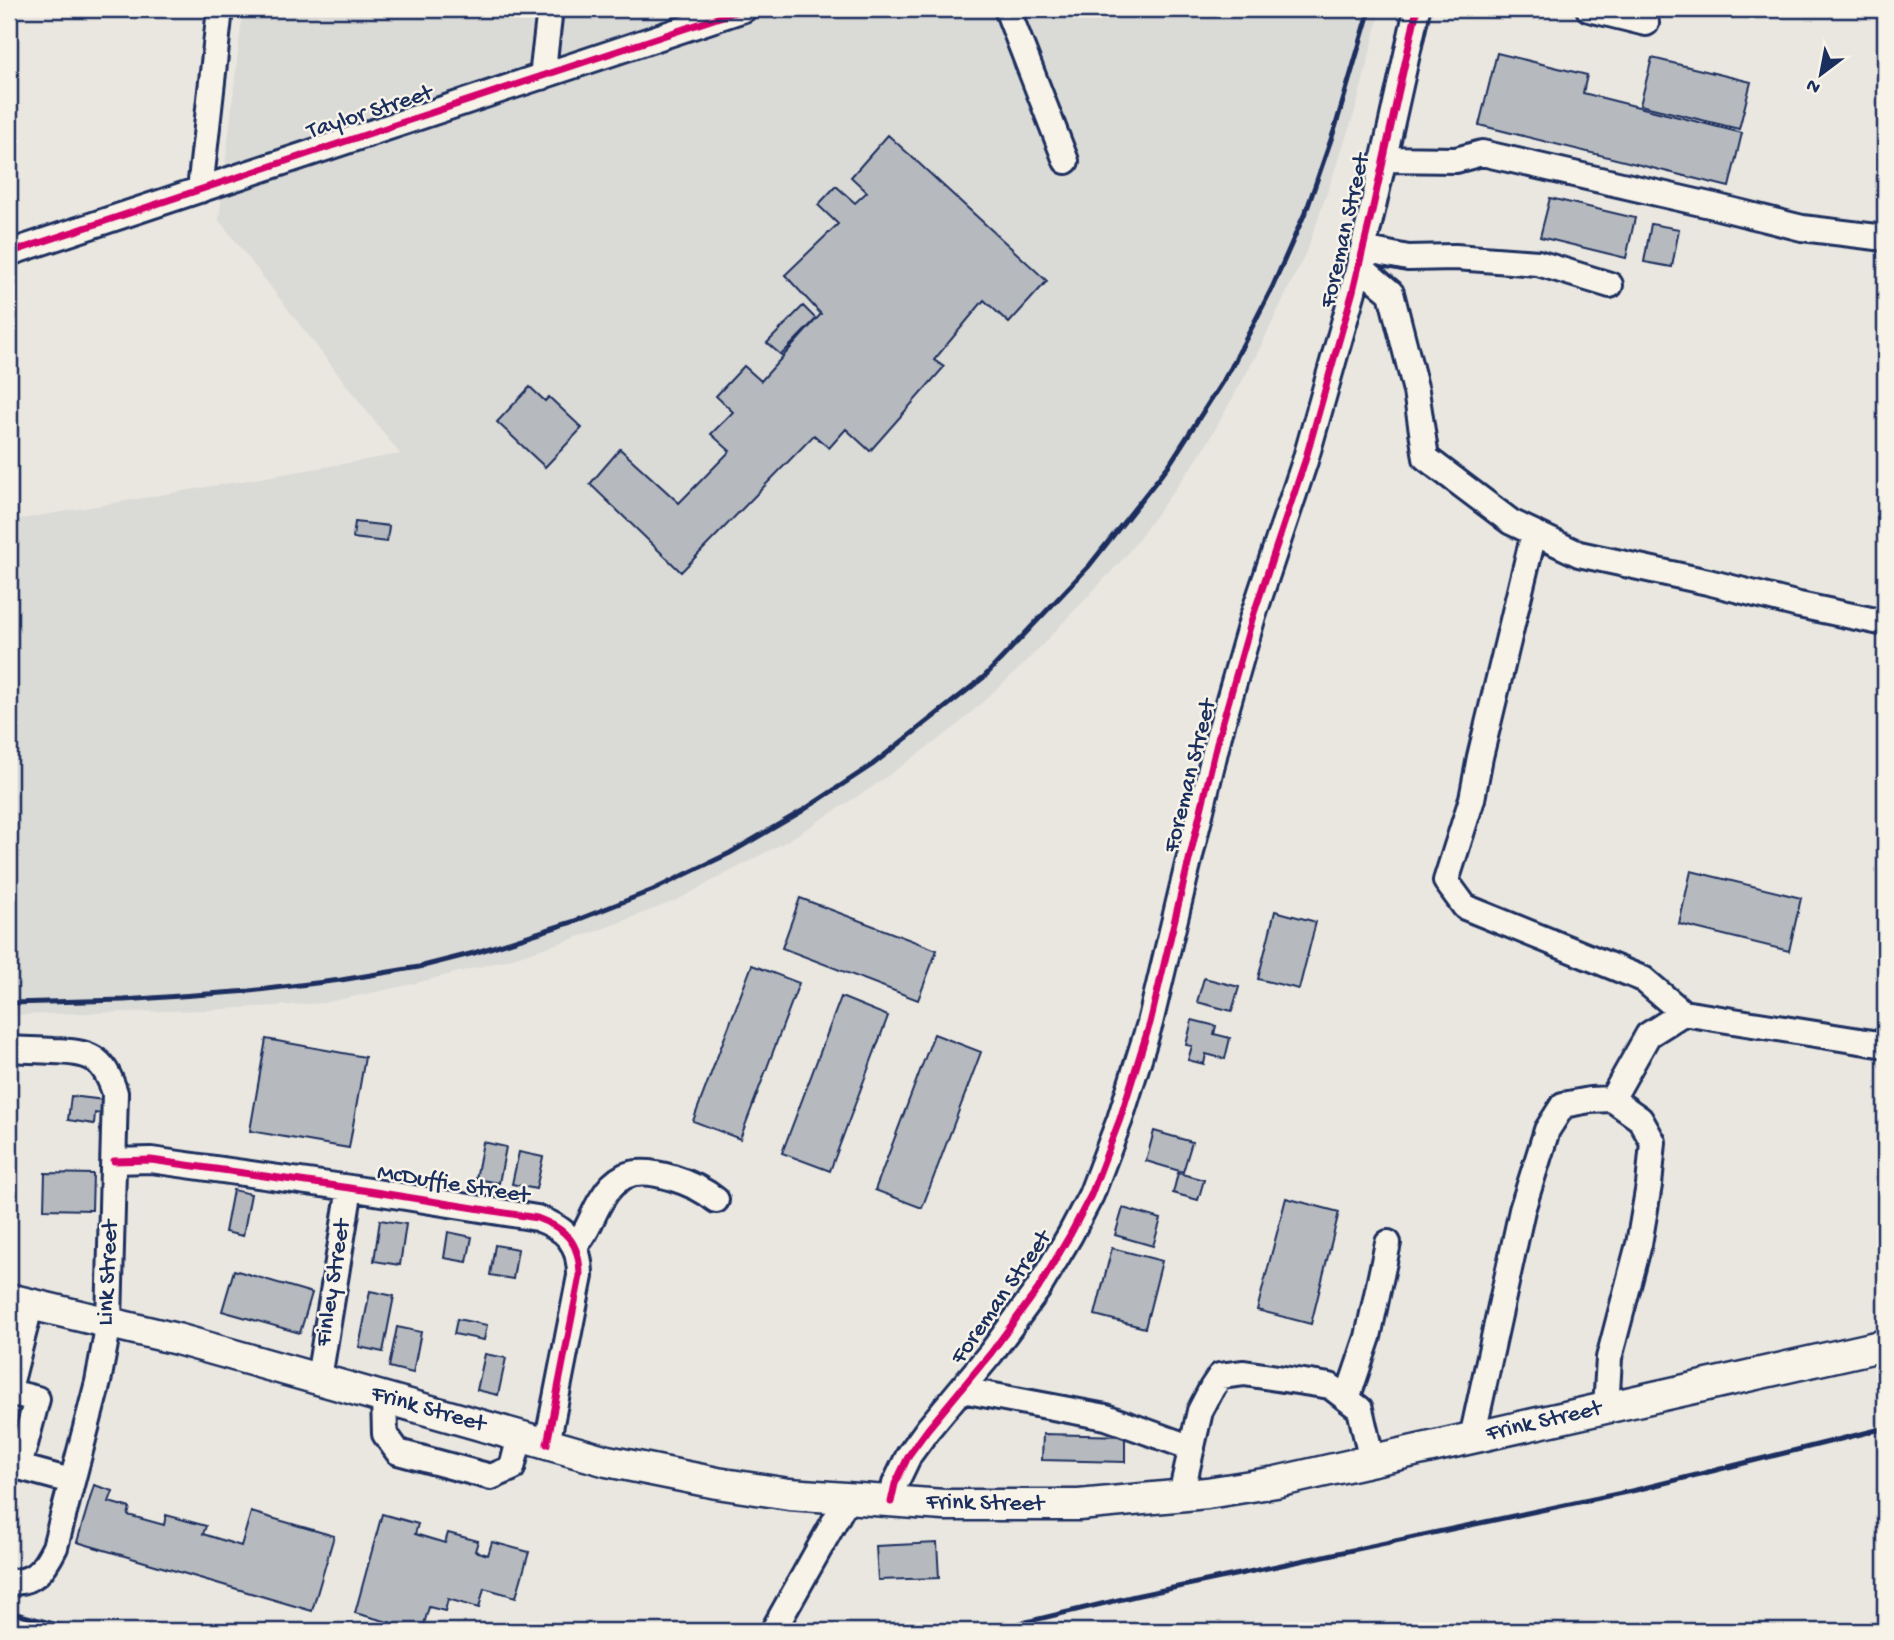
<svg xmlns="http://www.w3.org/2000/svg" width="1894" height="1640" font-family="'Gochi Hand',sans-serif">
	<style>
		.built { fill: #dadad6 }
		.building { fill: #b6babf; stroke: #1b2f5e; stroke-width: 2 }
		.lines { fill: none; stroke-linecap: round; stroke-linejoin: round }
		.minor-casing { stroke: #1b2f5e; stroke-width: 30 }
		.major-casing { stroke: #1b2f5e; stroke-width: 35 }
		.minor { stroke: #f7f3e8; stroke-width: 24 }
		.major { stroke: #f7f3e8; stroke-width: 30 }
		.rail { stroke: #1b2f5e; stroke-width: 5 }
		.cycleway-casing { stroke: #f7f3e8; stroke-width: 11 }
		.cycleway { stroke: #d6006c; stroke-width: 7 }
		.labels { text-anchor: middle; dominant-baseline: central; stroke-width: 5; stroke-linejoin: round; paint-order: stroke }
		.street-label { font-size: 24px; fill: #1b2f5e; stroke: #f7f3e8 }
	</style>
	<rect width="100%" height="100%" fill="#eae7e0"/>
	<filter id="ink" filterUnits="userSpaceOnUse"><feTurbulence type="fractalNoise" baseFrequency=".0143" numOctaves="2"/><feDisplacementMap in="SourceGraphic" scale="14" xChannelSelector="R" yChannelSelector="G"/><feConvolveMatrix kernelMatrix="1 2 1 2 8 2 1 2 1" color-interpolation-filters="sRGB"/></filter>
	<g filter="url(#ink)">
		<path class="built" d="M243 9H1381L1356 108 1308 248 1256 356 1203 451 1125 557 1023 665 953 729 872 787 787 841 677 900 597 931 506 960 404 986 323 1003 208 1010 9 1015V521L400 454 219 220Z"/>
		<path class="building" d="M1497 53 1587 75 1583 93 1742 133 1729 187 1479 125Z
			M1652 58 1751 82 1739 129 1640 105Z
			M888 135 1047 281 1009 323 984 300 934 360 944 367 870 451 846 429 829 448 814 435 681 572 590 484 620 449 679 503 730 451 711 434 733 412 716 396 744 366 761 381 821 314 785 275 838 224 818 205 836 186 855 203 867 192 851 177Z
			M1550 198 1635 218 1626 258 1540 237Z
			M1651 224 1679 229 1672 267 1644 262Z
			M803 306 816 319 781 355 767 343Z
			M530 387 545 401 549 397 582 428 545 467 497 422Z
			M355 522 389 526 387 542 353 538Z
			M1691 871 1801 898 1789 951 1679 924Z
			M800 898 937 950 918 1000 782 948Z
			M1275 911 1316 922 1299 989 1258 979Z
			M752 965 799 983 740 1139 693 1121Z
			M1204 978 1239 987 1232 1011 1197 1002Z
			M841 997 888 1016 830 1171 782 1153Z
			M1192 1020 1216 1026 1214 1034 1230 1038 1225 1059 1206 1054 1204 1064 1188 1060 1192 1046 1186 1045Z
			M934 1034 981 1052 922 1208 875 1190Z
			M266 1039 365 1057 349 1148 250 1131Z
			M71 1096 104 1100 103 1114 95 1113 94 1124 68 1120Z
			M1154 1131 1192 1142 1183 1172 1146 1161Z
			M483 1142 506 1147 499 1183 476 1179Z
			M519 1152 543 1157 536 1189 512 1184Z
			M45 1173 93 1174 92 1210 44 1209Z
			M1178 1173 1204 1180 1198 1200 1173 1193Z
			M233 1190 251 1194 243 1236 225 1232Z
			M1286 1198 1339 1212 1311 1324 1257 1310Z
			M1123 1208 1161 1219 1153 1246 1115 1235Z
			M380 1220 406 1224 400 1265 374 1261Z
			M448 1232 472 1237 467 1262 444 1258Z
			M495 1245 518 1249 513 1279 490 1275Z
			M1112 1248 1162 1261 1145 1328 1095 1315Z
			M234 1270 312 1293 300 1333 222 1311Z
			M370 1291 394 1296 383 1352 359 1347Z
			M457 1319 487 1325 484 1340 454 1334Z
			M397 1327 421 1332 413 1373 389 1367Z
			M485 1354 506 1358 498 1395 477 1390Z
			M9 1399 29 1404 20 1437 9 1434Z
			M1043 1434 1125 1436V1462L1042 1460Z
			M94 1485 113 1491 109 1502 130 1508 128 1515 164 1525 166 1515 206 1526 203 1534 241 1546 251 1512 334 1536 312 1611 77 1542Z
			M382 1514 418 1524 415 1534 445 1543 448 1533 478 1541 475 1551 488 1555 492 1542 529 1552 516 1597 484 1588 479 1608 448 1599 445 1611 429 1607 422 1631 355 1613Z
			M937 1543 939 1578 878 1580 876 1546Z"/>
		<g class="lines">
			<defs>
				<path id="minor" d="M1007 9 1066 161
					M1589 9 1646 23
					M542 77 550 9
					M1383 159 1456 160 1482 153 1714 206 1802 228 1885 238
					M200 190 220 9
					M1363 249 1408 258 1455 257 1538 263 1610 285
					M9 253 744 9
					M1359 266 1391 293 1416 391 1426 458 1511 522 1579 554 1708 582 1799 605 1885 623
					M1534 533 1480 757 1472 799 1446 881 1465 907 1643 979 1683 1013
					M9 1049C24 1050 39 1050 53 1051 90 1052 103 1056 115 1093L109 1322 98 1382 55 1547C44 1569 35 1583 9 1582
					M1612 1099 1648 1035 1683 1013 1885 1045
					M114 1161 151 1160 350 1188 537 1218C567 1229 580 1243 580 1276L547 1444
					M575 1245C588 1233 592 1214 602 1199 607 1190 615 1181 625 1176 649 1165 697 1184 716 1200
					M319 1378 350 1188
					M9 1389 31 1303
					M962 1390 1106 1417 1192 1448
					M9 1392 37 1399 19 1467 71 1481
					M384 1397 385 1434 398 1452 491 1477 512 1468 520 1436
					M1347 1399 1368 1337 1388 1243
					M1472 1438 1522 1210 1547 1130 1563 1105 1590 1100 1612 1099 1640 1119 1653 1142 1649 1185 1639 1244 1609 1358 1606 1409
					M1181 1495 1200 1411 1212 1388 1220 1376 1244 1373 1330 1386 1360 1409 1372 1461
					M891 1502 895 1484 909 1455 928 1429 991 1353 1038 1289 1070 1235 1091 1195 1120 1119 1150 1023 1219 735 1253 616 1305 461 1353 291 1373 207 1417 9
					M773 1631 847 1499"/>
				<path id="major" d="M9 1299 177 1339 607 1461 717 1483 789 1494 944 1505H1079L1207 1493 1276 1482 1885 1345"/>
			</defs>
			<use href="#minor" class="minor-casing"/>
			<use href="#major" class="major-casing"/>
			<use href="#minor" class="minor"/>
			<use href="#major" class="major"/>
			<path class="rail" d="M9 1003 124 1000 250 991 341 980 419 967 474 953 572 922 653 890 730 853 802 811 872 765 984 677 1089 566 1169 465 1231 368 1272 288 1308 206 1335 128 1370 9
				M9 1612 80 1631
				M988 1631 1135 1596 1636 1490 1885 1428"/>
			<defs>
				<path id="cycleway" d="M9 253 744 9
					M114 1161 151 1160 350 1188 537 1218C567 1229 580 1243 580 1276L547 1444
					M891 1502 895 1484 909 1455 928 1429 991 1353 1038 1289 1070 1235 1091 1195 1120 1119 1150 1023 1219 735 1253 616 1305 461 1353 291 1373 207 1417 9"/>
			</defs>
			<use href="#cycleway" class="cycleway-casing"/>
			<use href="#cycleway" class="cycleway"/>
		</g>
	</g>
	<g class="labels">
		<g class="street-label">
			<text transform="translate(370 113) rotate(-18)">Taylor Street</text>
			<text transform="translate(1346 231) rotate(-77)">Foreman Street</text>
			<text transform="translate(1191 776) rotate(-76)">Foreman Street</text>
			<text transform="translate(453 1185) rotate(9)">McDuffie Street</text>
			<text transform="translate(109 1273) rotate(-87)">Link Street</text>
			<text transform="translate(334 1283) rotate(-81)">Finley Street</text>
			<text transform="translate(1002 1298) rotate(-55)">Foreman Street</text>
			<text transform="translate(428 1410) rotate(16)">Frink Street</text>
			<text transform="translate(1544 1422) rotate(-13)">Frink Street</text>
			<text transform="translate(985 1504) rotate(1)">Frink Street</text>
		</g>
	</g>
	<rect width="1894" height="1640" fill="none" stroke="#f7f3e8" stroke-width="35"/>
	<rect x="18" y="18" width="1859" height="1605" fill="none" stroke="#1b2f5e" stroke-width="2.5" filter="url(#ink)"/>
	<g transform="translate(1821 74) rotate(212)" stroke="#f7f3e8" stroke-width="5" paint-order="stroke">
	<path d="M0-5L12 26L0 18L-12 26Z" fill="#1b2f5e"/>
	<text y="-10" font-size="19" font-weight="bold" text-anchor="middle" fill="#1b2f5e">N</text>
	</g>
</svg>
